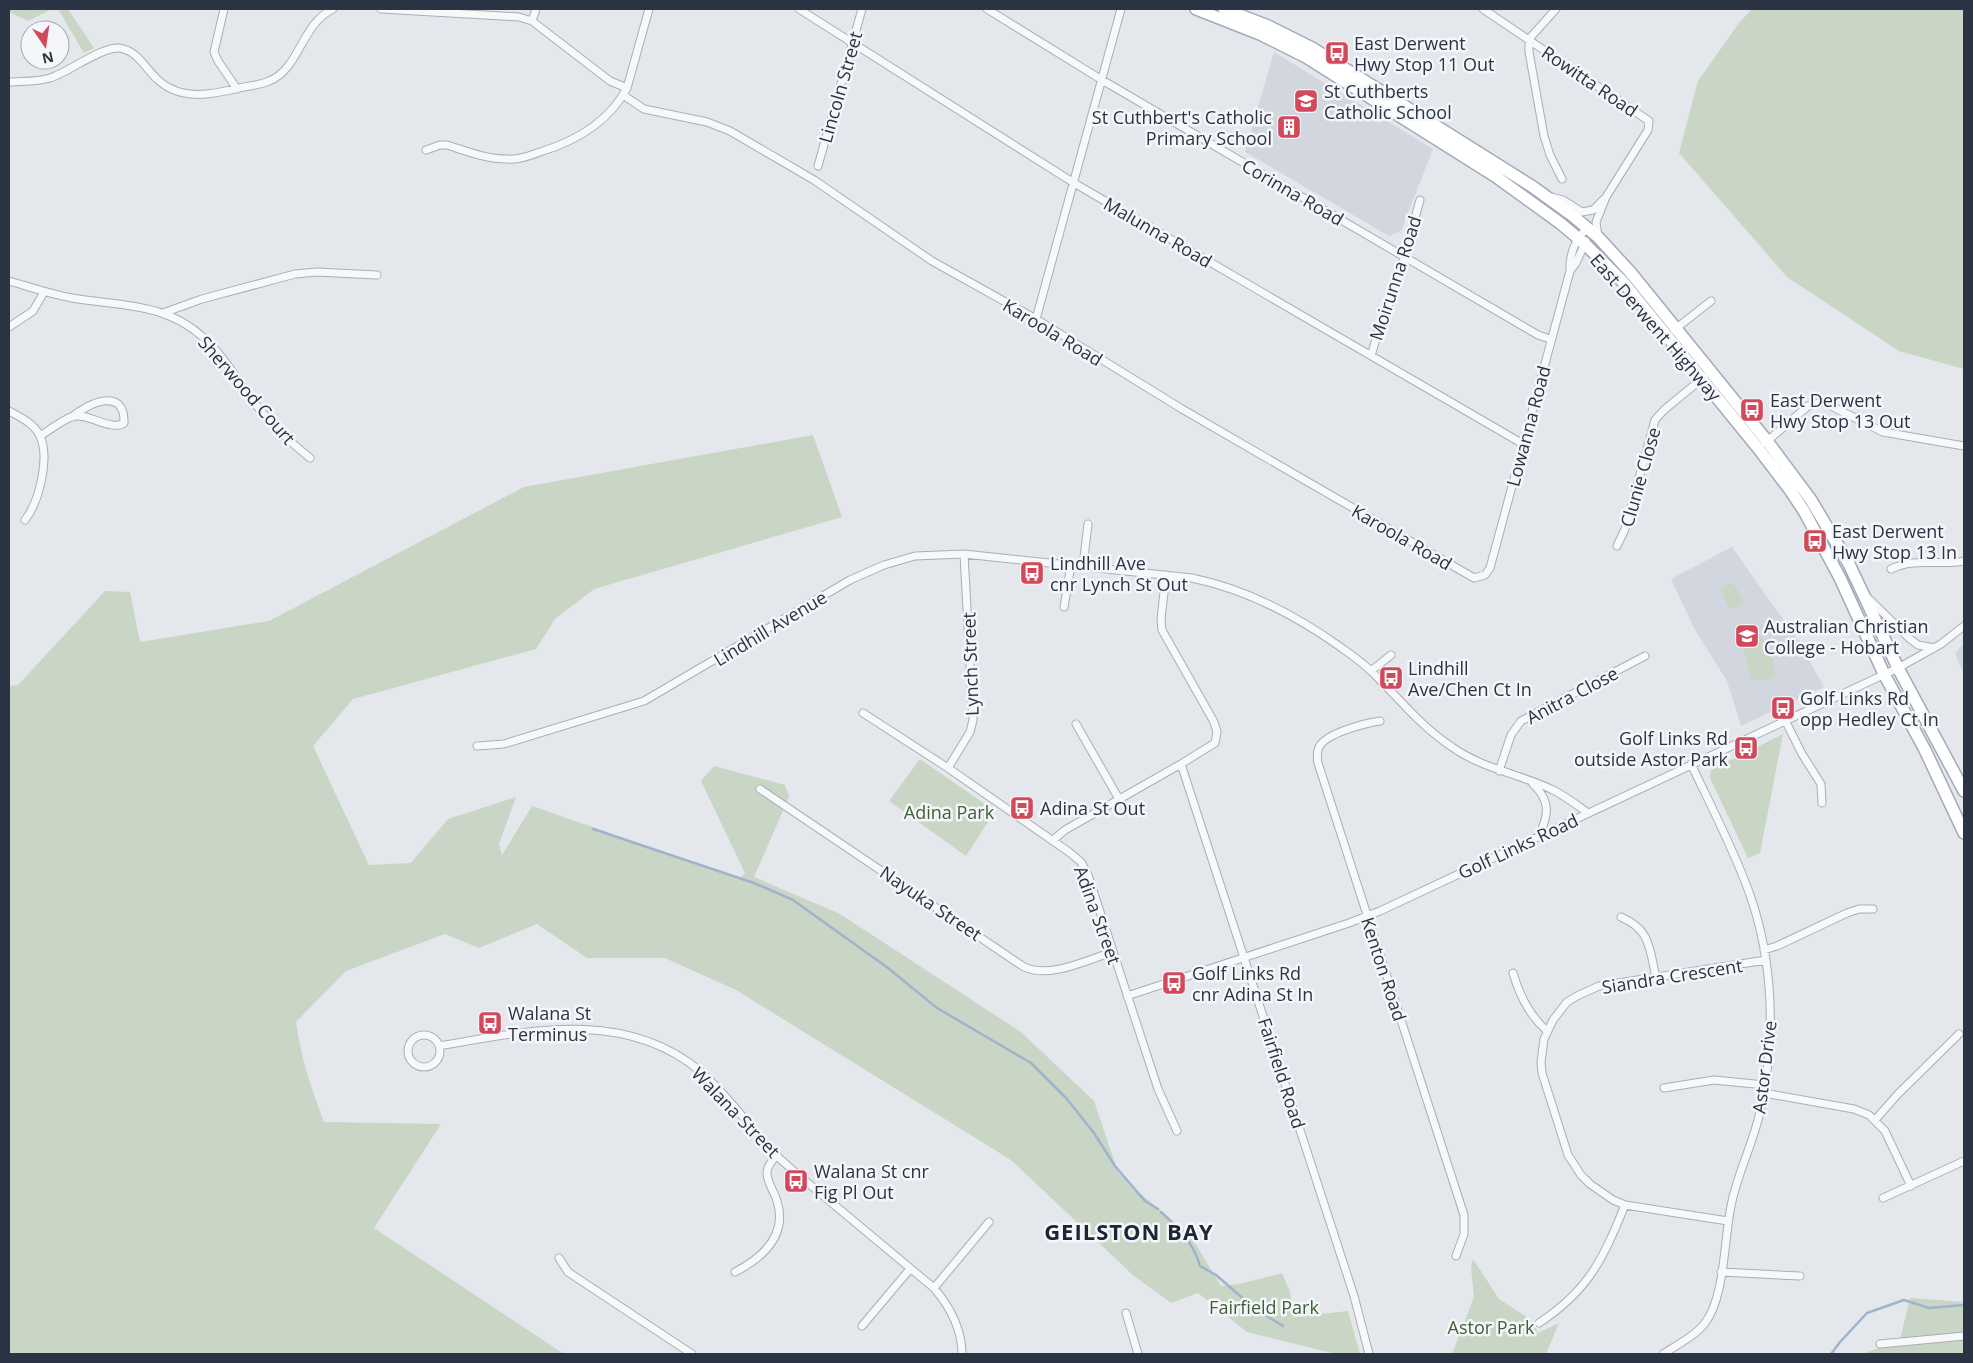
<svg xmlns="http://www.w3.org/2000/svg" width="1973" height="1363" font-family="'Open Sans',sans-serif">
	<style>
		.built { fill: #d2d6de }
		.green { fill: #c9d6c5 }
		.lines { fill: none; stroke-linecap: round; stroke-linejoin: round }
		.stream { stroke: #9fb4cc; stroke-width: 2.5 }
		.minor-casing { stroke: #a9aeb7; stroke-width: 9 }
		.primary-casing { stroke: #a3abb8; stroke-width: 14 }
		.minor { stroke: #f7f8fa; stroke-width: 7 }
		.primary { stroke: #fff; stroke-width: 11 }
		.labels { text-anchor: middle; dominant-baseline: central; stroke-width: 5; stroke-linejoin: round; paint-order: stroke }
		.poi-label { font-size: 18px; fill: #2b3445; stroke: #f4f6f9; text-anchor: start }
		.street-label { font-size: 18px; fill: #2b3445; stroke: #f4f6f9 }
		.park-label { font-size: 18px; fill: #3f6138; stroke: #f4f6f9 }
		.district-label { font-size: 22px; font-weight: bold; letter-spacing: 1px; fill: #1d2536; stroke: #f4f6f9 }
	</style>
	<rect width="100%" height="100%" fill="#e4e7ec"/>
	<path class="built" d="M1274 52 1433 149 1401 231 1389 236 1245 152Z
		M1732 547 1799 642 1824 687 1741 726 1727 681 1695 630 1671 579Z
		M1964 643V674L1955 653Z"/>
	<path class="green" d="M9 9H52L28 21 9 12Z
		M58 9H68L94 48 84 53Z
		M1752 9H1964V369L1899 351 1787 277 1679 153 1698 81 1739 23Z
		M813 435 842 517 594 589 555 619 536 649 353 699 313 746 369 865 411 863 448 819 516 797 499 844 502 855 532 806 740 878 745 873 701 781 714 766 785 785 789 797 754 877 840 914 1021 1032 1094 1101 1118 1172 1129 1184 1190 1235 1221 1286 1240 1284 1282 1273 1290 1292 1294 1317 1348 1311 1360 1354H1336L1247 1332 1198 1293 1171 1303 1134 1276 1011 1160 736 990 665 958H587L537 924 479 948 445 934 346 971 296 1022C301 1058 311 1088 324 1122L441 1124 374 1228 564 1354H9V686L18 685 105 591 130 592 140 642 269 621 524 487Z
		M1731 582 1737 589 1744 603 1729 609 1721 590 1723 587Z
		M1746 629H1754C1764 636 1776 662 1775 675L1767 680H1753L1751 678 1740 635Z
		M1783 734 1760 853 1748 858 1710 778 1711 770Z
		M920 759 995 811 966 856 889 801Z
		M1473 1259 1499 1299 1530 1319 1538 1333 1559 1323 1546 1354H1452L1474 1297 1471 1268Z
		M1910 1298 1964 1302V1354H1863L1900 1340Z"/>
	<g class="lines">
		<path class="stream" d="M593 829 754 883 793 900 888 968 937 1008 1031 1063 1067 1099 1094 1133 1115 1166 1145 1201 1158 1209
			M1161 1212C1178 1228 1194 1243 1200 1266L1216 1275 1254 1308 1283 1326
			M1831 1354 1840 1342 1867 1313 1904 1300 1929 1308 1964 1305"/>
		<defs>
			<path id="minor" d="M224 9 214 52 218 61 237 89
				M381 9 519 17 532 21 610 81 627 88
				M799 9 1074 183 1523 444
				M987 9 1102 80 1538 335 1550 339
				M1483 9 1649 121 1648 130 1606 197 1596 222 1598 237
				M1556 9 1529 39V52L1544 136 1550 155 1562 179
				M532 21 536 9
				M9 82C22 81 37 82 50 78 69 72 101 47 119 48 137 50 145 68 157 79 180 101 211 95 239 88 249 86 260 85 269 81 300 69 301 24 333 9
				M623 95 644 109 707 122 730 131 814 180 932 261 1036 319 1182 409 1474 578 1485 575 1490 568 1570 271C1569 253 1575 240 1587 228
				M426 150 440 145H447C466 151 486 159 507 159 518 160 529 156 540 152 576 141 609 122 627 88L649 9
				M818 166 862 9
				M1551 197 1563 200 1582 212 1593 210 1604 199
				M1570 271 1576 263 1586 241
				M9 281C30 287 50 294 72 298 119 306 165 302 204 338 223 355 236 378 251 398 267 421 288 440 310 458
				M163 313 202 299 295 274 317 272 377 275
				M1036 319 1121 9
				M9 327 33 311 44 292
				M1674 330 1711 301
				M1371 356 1378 332 1396 286 1420 200
				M9 411C20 417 33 423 39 434 51 456 39 502 25 520
				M40 436C50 430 61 421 71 417 86 411 111 432 124 423 125 386 88 403 72 417
				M1765 443 1808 406 1823 402 1883 432 1964 446
				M1617 546 1625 529 1655 420 1664 410 1704 377
				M1083 566 1088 524
				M1891 569C1915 557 1939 566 1964 561
				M1867 597 1910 639 1918 645 1934 648
				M1064 607 1071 565
				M1371 671 1391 655
				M863 713 948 768 1069 852 1081 862 1088 875 1158 1089 1177 1131
				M1785 720 1802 754 1821 784 1822 803
				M1380 721C1366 723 1326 733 1319 747 1317 752 1317 758 1318 763L1464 1215V1234L1456 1256
				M1076 724 1119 799
				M477 746 504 744 644 701 850 580 884 565 915 556 964 554 1192 578C1246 589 1295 615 1339 646 1350 654 1362 662 1372 672 1400 699 1419 725 1452 747 1483 769 1520 774 1553 790 1565 796 1577 805 1588 813
				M1181 764 1354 1296 1369 1354
				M948 768 970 732 973 720 964 554
				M1499 771 1511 735 1521 721 1645 656
				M1533 784C1551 801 1549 816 1538 837
				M760 789 1024 967C1050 979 1086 960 1113 952
				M1053 840 1065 830 1181 764 1215 743 1217 732 1214 722 1162 630 1161 619 1166 575
				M1621 917C1651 930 1649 948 1656 977
				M1764 950 1777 946 1847 913 1859 909H1873
				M1513 973C1519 994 1530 1016 1547 1031
				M1127 996 1349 923 1380 911 1898 668 1941 644 1964 626
				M408 1051a16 16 0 1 1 32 0a16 16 0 1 1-32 0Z
				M439 1046C527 1031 626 1008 701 1072 730 1097 751 1130 777 1156 795 1173 814 1188 832 1203 866 1231 900 1260 934 1288 950 1307 962 1329 962 1354
				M1664 1088 1714 1080 1765 1085
				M1764 1093 1854 1109 1869 1115 1885 1131 1911 1186
				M1875 1120 1898 1094 1959 1034
				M1883 1198 1964 1161
				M1728 1221 1625 1205 1613 1200 1590 1184 1581 1175 1568 1155 1542 1073 1541 1062 1544 1039 1553 1020 1567 1002 1577 996 1599 986 1766 960
				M559 1258 568 1272 692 1354
				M735 1272C762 1258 788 1236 777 1201 775 1193 766 1181 767 1172 768 1165 772 1160 777 1155
				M1721 1272 1800 1276
				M934 1288 989 1222
				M1126 1313 1138 1354
				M1539 1323C1589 1290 1603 1259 1625 1205
				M862 1326 910 1269
				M1880 1344 1964 1336
				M1663 1354C1677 1345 1695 1336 1705 1323 1725 1297 1724 1239 1731 1206 1737 1174 1753 1144 1760 1112 1776 1039 1774 962 1749 892 1733 848 1711 806 1691 764"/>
			<path id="primary" d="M1196 9 1262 35 1306 57 1495 176 1560 223 1585 244 1623 282 1758 448 1790 490 1804 511 1840 578 1884 674 1925 750 1964 833
				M1224 9 1268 26 1312 48 1533 187 1573 216 1598 237 1631 273 1767 441 1811 500 1849 564 1898 668 1964 791"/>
		</defs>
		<use href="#minor" class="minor-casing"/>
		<use href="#primary" class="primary-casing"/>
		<use href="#minor" class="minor"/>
		<use href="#primary" class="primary"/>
	</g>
	<defs>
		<symbol id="bus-square" viewBox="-11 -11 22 22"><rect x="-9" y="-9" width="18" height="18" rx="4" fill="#d1495b" stroke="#f4f6f9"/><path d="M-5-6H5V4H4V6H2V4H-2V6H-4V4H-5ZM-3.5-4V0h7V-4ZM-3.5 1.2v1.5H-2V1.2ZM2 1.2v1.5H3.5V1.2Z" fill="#fff"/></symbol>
		<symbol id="school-square" viewBox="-11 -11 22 22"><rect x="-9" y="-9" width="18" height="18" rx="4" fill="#d1495b" stroke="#f4f6f9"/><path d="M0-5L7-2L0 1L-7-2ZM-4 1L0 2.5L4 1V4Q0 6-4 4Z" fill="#fff"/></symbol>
		<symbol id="building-square" viewBox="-11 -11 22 22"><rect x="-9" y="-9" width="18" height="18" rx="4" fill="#d1495b" stroke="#f4f6f9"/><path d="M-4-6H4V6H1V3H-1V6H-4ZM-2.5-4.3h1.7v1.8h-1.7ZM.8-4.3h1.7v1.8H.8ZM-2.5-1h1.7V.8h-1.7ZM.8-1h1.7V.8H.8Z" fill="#fff"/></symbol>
	</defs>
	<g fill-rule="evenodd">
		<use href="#bus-square" x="1323" y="39" width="28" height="28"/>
		<use href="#school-square" x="1292" y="87" width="28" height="28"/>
		<use href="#building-square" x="1275" y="113" width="28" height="28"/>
		<use href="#bus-square" x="1738" y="396" width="28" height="28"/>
		<use href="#bus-square" x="1801" y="527" width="28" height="28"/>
		<use href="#bus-square" x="1018" y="559" width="28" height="28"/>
		<use href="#school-square" x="1733" y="622" width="28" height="28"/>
		<use href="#bus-square" x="1377" y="664" width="28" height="28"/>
		<use href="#bus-square" x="1769" y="694" width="28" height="28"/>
		<use href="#bus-square" x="1732" y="734" width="28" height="28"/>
		<use href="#bus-square" x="1008" y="794" width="28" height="28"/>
		<use href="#bus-square" x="1160" y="969" width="28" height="28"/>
		<use href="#bus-square" x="476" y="1009" width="28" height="28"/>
		<use href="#bus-square" x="782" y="1167" width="28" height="28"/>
	</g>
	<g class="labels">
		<g class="poi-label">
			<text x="1354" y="43">East Derwent<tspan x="1354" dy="21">Hwy Stop 11 Out</tspan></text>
			<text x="1324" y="91">St Cuthberts<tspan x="1324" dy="21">Catholic School</tspan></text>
			<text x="1272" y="117" text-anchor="end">St Cuthbert's Catholic<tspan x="1272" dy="21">Primary School</tspan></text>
			<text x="1770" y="400">East Derwent<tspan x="1770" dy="21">Hwy Stop 13 Out</tspan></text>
			<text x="1832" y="531">East Derwent<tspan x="1832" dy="21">Hwy Stop 13 In</tspan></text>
			<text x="1050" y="563">Lindhill Ave<tspan x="1050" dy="21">cnr Lynch St Out</tspan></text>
			<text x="1764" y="626">Australian Christian<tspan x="1764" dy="21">College - Hobart</tspan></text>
			<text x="1408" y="668">Lindhill<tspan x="1408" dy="21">Ave/Chen Ct In</tspan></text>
			<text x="1800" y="698">Golf Links Rd<tspan x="1800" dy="21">opp Hedley Ct In</tspan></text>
			<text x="1728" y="738" text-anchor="end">Golf Links Rd<tspan x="1728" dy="21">outside Astor Park</tspan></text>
			<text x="1040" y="808">Adina St Out</text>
			<text x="1192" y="973">Golf Links Rd<tspan x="1192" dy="21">cnr Adina St In</tspan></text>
			<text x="508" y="1013">Walana St<tspan x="508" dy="21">Terminus</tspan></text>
			<text x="814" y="1171">Walana St cnr<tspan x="814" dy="21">Fig Pl Out</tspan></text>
		</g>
		<g class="street-label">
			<text transform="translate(1590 81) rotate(34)">Rowitta Road</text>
			<text transform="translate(840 87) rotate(-74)">Lincoln Street</text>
			<text transform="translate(1293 192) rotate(30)">Corinna Road</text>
			<text transform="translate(1158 232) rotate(30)">Malunna Road</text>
			<text transform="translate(1395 278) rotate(-72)">Moirunna Road</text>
			<text transform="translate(1656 327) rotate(49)">East Derwent Highway</text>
			<text transform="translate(1053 332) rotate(31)">Karoola Road</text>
			<text transform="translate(247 390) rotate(49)">Sherwood Court</text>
			<text transform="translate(1528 426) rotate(-75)">Lowanna Road</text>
			<text transform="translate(1640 477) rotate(-74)">Clunie Close</text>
			<text transform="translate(1402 537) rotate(30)">Karoola Road</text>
			<text transform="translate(770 628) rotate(-31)">Lindhill Avenue</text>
			<text transform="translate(970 664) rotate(-92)">Lynch Street</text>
			<text transform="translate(1572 695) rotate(-28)">Anitra Close</text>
			<text transform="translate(1518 846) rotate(-25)">Golf Links Road</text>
			<text transform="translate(931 903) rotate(34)">Nayuka Street</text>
			<text transform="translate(1098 915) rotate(70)">Adina Street</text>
			<text transform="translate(1384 969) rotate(72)">Kenton Road</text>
			<text transform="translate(1672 976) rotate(-9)">Siandra Crescent</text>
			<text transform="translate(1764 1067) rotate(-83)">Astor Drive</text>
			<text transform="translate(1282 1073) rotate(72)">Fairfield Road</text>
			<text transform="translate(736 1112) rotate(46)">Walana Street</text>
		</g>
		<g class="park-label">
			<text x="949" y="812">Adina Park</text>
			<text x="1264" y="1307">Fairfield Park</text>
			<text x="1491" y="1327">Astor Park</text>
		</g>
		<g class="district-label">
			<text x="1129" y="1231">GEILSTON BAY</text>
		</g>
	</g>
	<rect width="1973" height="1363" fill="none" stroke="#2b3445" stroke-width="20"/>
	<g transform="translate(45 45) rotate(167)"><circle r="24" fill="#f4f6f9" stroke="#a4a8b1"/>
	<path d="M0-4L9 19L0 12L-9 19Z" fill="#d1495b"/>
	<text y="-8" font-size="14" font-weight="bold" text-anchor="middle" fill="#2b3445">N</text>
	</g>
</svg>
